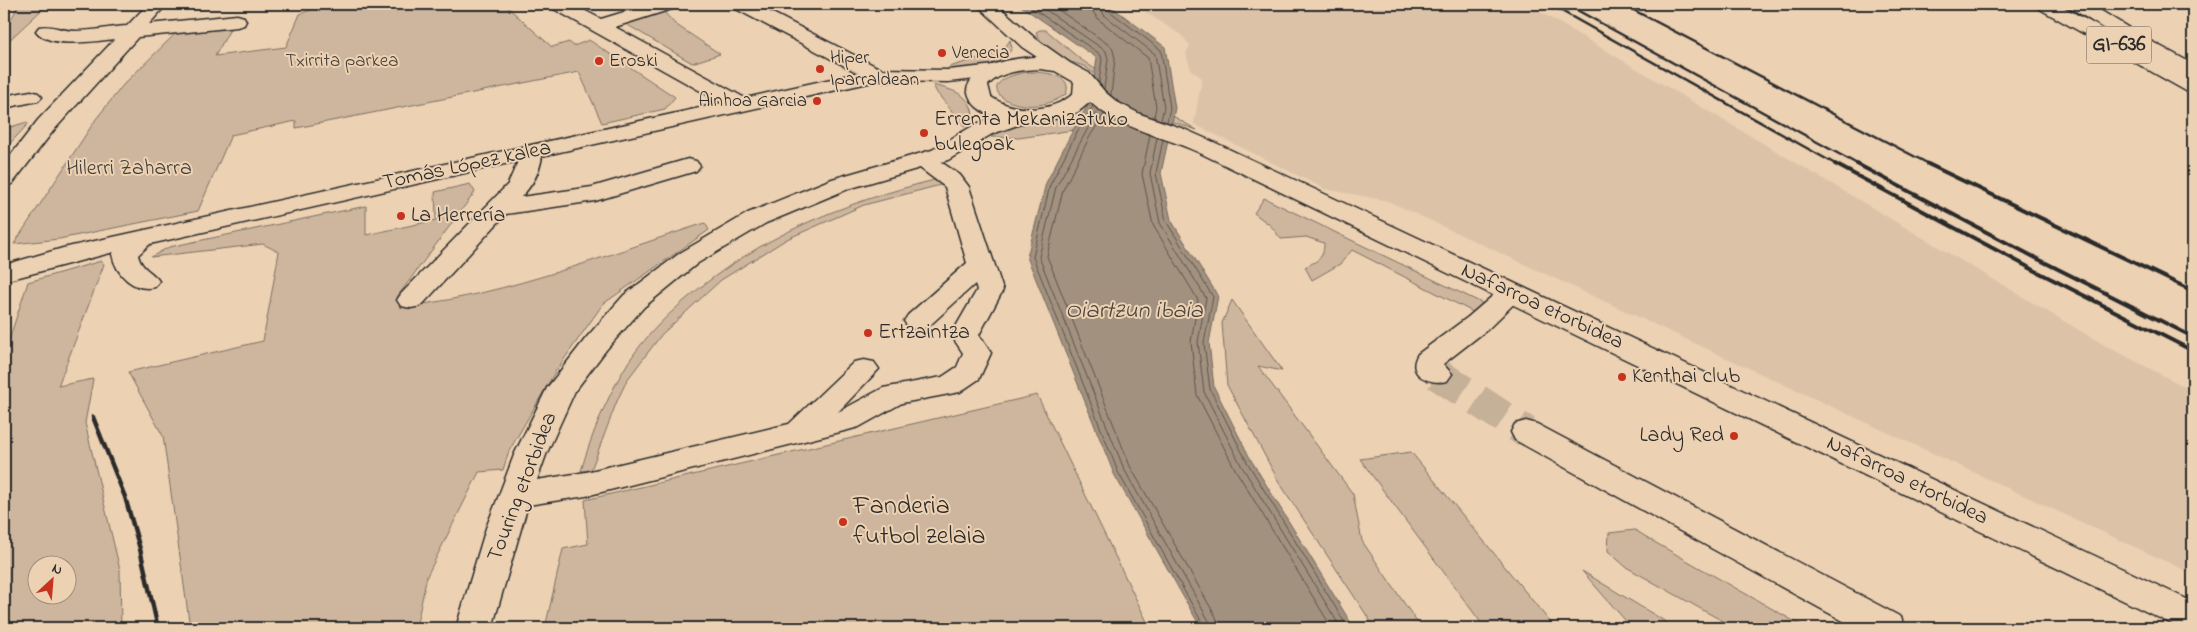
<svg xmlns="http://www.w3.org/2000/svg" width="2197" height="632" font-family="'Indie Flower',sans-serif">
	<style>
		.built { fill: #dcc3a8 }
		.green { fill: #cdb69d; stroke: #7c7064; fill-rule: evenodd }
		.water { fill: #a2917f; stroke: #72685d }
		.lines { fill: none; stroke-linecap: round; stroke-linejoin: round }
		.shore { stroke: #5b544d; stroke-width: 1 }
		.minor-tunnel { stroke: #c5b098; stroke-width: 32; stroke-dasharray: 32 16; stroke-linecap: butt }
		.minor-casing { stroke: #2b2b2b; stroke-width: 3 }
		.major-casing { stroke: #2b2b2b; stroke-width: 3 }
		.minor { fill: #ecd1b3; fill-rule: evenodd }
		.major { fill: #ecd1b3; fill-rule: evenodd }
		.rail-far2 { stroke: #2b2b2b; stroke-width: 2.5 }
		.rail-far1 { stroke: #2b2b2b; stroke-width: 4 }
		.rail { stroke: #2b2b2b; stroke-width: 4.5 }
		.poi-dot { fill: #c8321e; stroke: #ecd1b3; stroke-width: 2 }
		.labels { text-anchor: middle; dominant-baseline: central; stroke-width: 4; stroke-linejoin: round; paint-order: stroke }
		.far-poi-label { font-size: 19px; fill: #2b2b2b; stroke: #ecd1b3; text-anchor: start }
		.far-park-label { font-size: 19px; fill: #43403c; stroke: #ecd1b3 }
		.shield { fill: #ecd1b3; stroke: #655d54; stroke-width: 1 }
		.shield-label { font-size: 21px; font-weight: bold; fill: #2b2b2b }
		.poi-label { font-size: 22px; fill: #2b2b2b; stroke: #ecd1b3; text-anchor: start }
		.street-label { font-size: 22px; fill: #2b2b2b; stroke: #ecd1b3 }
		.park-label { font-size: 22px; fill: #43403c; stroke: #ecd1b3 }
		.water-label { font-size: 24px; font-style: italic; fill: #494440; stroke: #ecd1b3 }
		.near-poi-label { font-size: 26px; fill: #2b2b2b; stroke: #ecd1b3; text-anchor: start }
	</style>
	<rect width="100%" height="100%" fill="#ecd1b3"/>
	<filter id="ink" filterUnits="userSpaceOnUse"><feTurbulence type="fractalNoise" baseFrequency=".02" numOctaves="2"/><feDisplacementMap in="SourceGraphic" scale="10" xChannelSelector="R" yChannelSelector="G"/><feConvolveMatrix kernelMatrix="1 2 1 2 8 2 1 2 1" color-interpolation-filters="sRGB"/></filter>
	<g filter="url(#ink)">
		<path class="built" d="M1133 4H1527L2106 346 2193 391V574L1388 201 1325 189 1194 124 1202 78 1191 70 1186 54 1190 45 1181 35Z"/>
		<path class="green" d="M19 4H48L4 45V26L13 16Z
			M326 4H504L552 47 569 42 574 46 589 40 675 97 665 109 602 123 579 72 296 128V121L231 135 198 211 59 239 14 244 96 119 124 84 176 33 232 26 215 56 286 47 300 14Z
			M664 12 675 24 720 54 692 63 626 24Z
			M1040 30H1046L1080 59 1113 81 1197 130 1149 114 1084 66 1061 59 1045 49 1036 32Z
			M1010 40 1012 48C1000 69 970 71 948 70L949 67 1003 51Z
			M1027 72C1041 72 1074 73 1066 94 1025 125 957 84 1027 72Z
			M933 85C952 90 970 93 973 115L965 127 937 93Z
			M1089 118 1073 130 1019 138 991 137C1018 117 1057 119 1089 118Z
			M27 122 28 124 4 150V129Z
			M938 179 948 183 864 205 787 239 721 280 662 334 627 380 617 401 591 470 581 471C591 436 605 402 623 371 639 343 662 320 685 300 761 235 842 203 938 179Z
			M470 184 475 192 397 297 408 306C510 294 608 254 705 223L709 230 603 304 555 372 509 451 503 470 479 472 427 576 416 628H190L163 436 128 372 263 341 279 252 263 244 151 257 169 247 366 206V235L436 220 435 192Z
			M1264 198 1484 304 1475 313 1352 250 1340 264 1312 280 1305 267C1317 261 1324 259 1324 243L1306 237 1281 239 1271 226 1254 213Z
			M101 261 104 264 103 267 58 386 93 379 85 423 120 570 121 628H4V355L28 282ZM38 564H68V594H38Z
			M1232 300 1282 371 1258 366 1353 494 1362 541 1421 628H1375L1279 482 1227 385 1222 323Z
			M1037 395 1150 628H545L563 549 588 544 585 500Z
			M1411 452 1555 628H1485L1360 459Z
			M1635 530 1656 543 1806 628H1735L1626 567 1608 551 1609 533Z
			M1582 571 1676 628H1632Z"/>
		<path class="water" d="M1018 4H1108L1165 47 1175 108 1161 173 1171 220 1218 296 1209 343 1214 387 1251 460 1354 628H1201L1114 474 1027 257 1046 183 1073 130 1091 100 1097 58Z"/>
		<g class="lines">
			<path class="shore" d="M1026 4 1100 54 1102 59 1099 83
				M1037 4 1106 51 1108 59 1104 89
				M1050 4 1112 47 1115 58 1111 95
				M1092 4 1093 12 1098 19 1148 58 1156 107 1154 117
				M1099 4 1104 15 1155 54 1164 107 1161 120
				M1106 4 1108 10 1161 50 1170 108 1167 122
				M1093 106 1077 132 1050 185 1033 257 1118 472 1205 628
				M1098 110 1056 187 1039 257 1124 469 1209 621 1211 628
				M1104 114 1089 138 1063 190 1047 256 1130 466 1216 617 1219 628
				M1150 135 1142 174 1153 225 1198 300 1191 342 1197 395 1235 469 1332 628
				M1157 138 1150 173 1160 223 1206 298 1198 342 1204 392 1241 465 1341 628
				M1163 140 1156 173 1166 221 1213 297 1204 343 1210 389 1247 462 1348 628"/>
			<path class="minor-tunnel" d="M1437 374 1526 432"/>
			<defs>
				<path id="minor" d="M148 4H167L149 24 237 15 244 17 246 21 244 25 237 27 138 37 54 130 12 184 4 186V164L38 120 115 39C96 41 49 49 36 31L39 27C51 24 62 31 75 31 92 31 110 27 127 26Z
					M550 4H572L601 19 650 4H677L675 8 615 27 745 98 858 73 734 8 732 4H755L881 69 948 70 995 65 1002 67 1005 71 1002 75 995 77 948 82 877 81 542 156C540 171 532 186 521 197L592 187 688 159 696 161 700 166 696 171 595 201 506 214 421 306 411 308 401 306 397 300 401 294 508 184 518 161 150 244 138 255C141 269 152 271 159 281L155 287C134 292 116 275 112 254L114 252 4 281V265L63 248 722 103 552 8Z
					M2069 4H2090L2147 39 2193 64V78L2186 76 2133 47 2071 8Z
					M31 91 38 93 42 97 38 101 4 108V96Z
					M1024 108 1032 110 1035 115 1032 120 992 134 948 160 941 162 960 175 969 187 1003 290 979 335 991 353 979 379 960 392 902 403 859 427 848 430 586 496 528 505 492 628H456L486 528 499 495 514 455 547 388 586 338 624 295 680 253 748 213 832 179 932 150 976 124ZM920 168 945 187 967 263 908 315 904 321 908 327 918 330 928 327 975 284 977 290 951 335 963 353 957 367 942 377 883 388 838 412 879 369 874 362 864 360 854 362 789 424 586 472 537 480 546 455 575 391 606 350 644 307 698 263 766 223 848 189Z
					M1512 285 1521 287 1525 293 1488 329 1443 364 1452 374 1447 381C1430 385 1405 375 1418 354L1468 317 1503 287Z
					M1526 421 1537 424 1901 617 1906 628H1856L1515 440 1511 432 1515 424Z"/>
				<path id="major" d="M976 4H996L1036 39 1070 63 1089 73 1105 92 1117 102 1140 114 1184 129 1218 144 2193 602V628H2180L1202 154C1167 137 1118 128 1090 102 1086 105 1082 109 1078 112 1053 124 992 127 973 103 970 99 968 94 967 89 974 63 1014 58 1037 57L1022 47ZM1040 69 1055 71 1074 82 1073 94C1051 113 1015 113 991 97L988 85C1001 71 1022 70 1040 69Z
					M2036 4H2058L2193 79V93L2186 91 2038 8Z"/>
			</defs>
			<use href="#minor" class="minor-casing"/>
			<use href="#major" class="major-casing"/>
			<use href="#minor" class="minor"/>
			<use href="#major" class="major"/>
			<path class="rail-far2" d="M1549 4 1837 165
				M1566 4 1859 165
				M1622 4 1931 165"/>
			<path class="rail-far1" d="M1835 164 2030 268 2193 351
				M1857 164 2034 257 2193 337
				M1928 164 2193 291"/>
			<path class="rail" d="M93 417 125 497 140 549 158 628"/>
		</g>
	</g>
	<g class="poi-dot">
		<circle cx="942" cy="53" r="5"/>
		<circle cx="599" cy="61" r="5"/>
		<circle cx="820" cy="69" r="5"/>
		<circle cx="817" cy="101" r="5"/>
		<circle cx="924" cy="133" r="5"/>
		<circle cx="401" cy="216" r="5"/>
		<circle cx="868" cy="333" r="5"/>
		<circle cx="1622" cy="377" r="5"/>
		<circle cx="1734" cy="436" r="5"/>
		<circle cx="843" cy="522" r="5"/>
	</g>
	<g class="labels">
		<g class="far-poi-label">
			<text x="952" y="53">Venecia</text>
			<text x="830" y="58">Hiper<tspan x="830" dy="22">Iparraldean</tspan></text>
			<text x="609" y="61">Eroski</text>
			<text x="807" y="101" text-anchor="end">Ainhoa Garcia</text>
		</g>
		<g class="far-park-label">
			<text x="342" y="61">Txirrita parkea</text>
		</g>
		<rect class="shield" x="2086.5" y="26.5" width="65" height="37" rx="4"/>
		<g class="shield-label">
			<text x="2119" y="45">GI-636</text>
		</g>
		<g class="poi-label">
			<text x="934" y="120">Errenta Mekanizatuko<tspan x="934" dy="25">bulegoak</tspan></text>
			<text x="411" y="216">La Herrería</text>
			<text x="878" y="333">Ertzaintza</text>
			<text x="1632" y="377">Kenthai club</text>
			<text x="1724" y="436" text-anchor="end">Lady Red</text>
		</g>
		<g class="street-label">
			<text transform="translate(467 166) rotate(-12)">Tomás López kalea</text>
			<text transform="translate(1542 307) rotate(25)">Nafarroa etorbidea</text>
			<text transform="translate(1907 481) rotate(26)">Nafarroa etorbidea</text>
			<text transform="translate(523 487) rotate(-69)">Touring etorbidea</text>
		</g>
		<g class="park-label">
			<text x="129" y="169">Hilerri Zaharra</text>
		</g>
		<g class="water-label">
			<text x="1134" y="311">Oiartzun ibaia</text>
		</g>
		<g class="near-poi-label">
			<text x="853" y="507">Fanderia<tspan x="853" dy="30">futbol zelaia</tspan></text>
		</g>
	</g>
	<rect width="2197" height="632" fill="none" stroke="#ecd1b3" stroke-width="20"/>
	<rect x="10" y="10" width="2177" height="612" fill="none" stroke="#2b2b2b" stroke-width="2" filter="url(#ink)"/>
	<g transform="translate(52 580) rotate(26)"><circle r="24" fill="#ecd1b3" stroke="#9f8f7d"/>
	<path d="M0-4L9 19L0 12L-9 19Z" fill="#c8321e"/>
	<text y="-8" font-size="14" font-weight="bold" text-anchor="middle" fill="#2b2b2b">N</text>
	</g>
</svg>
